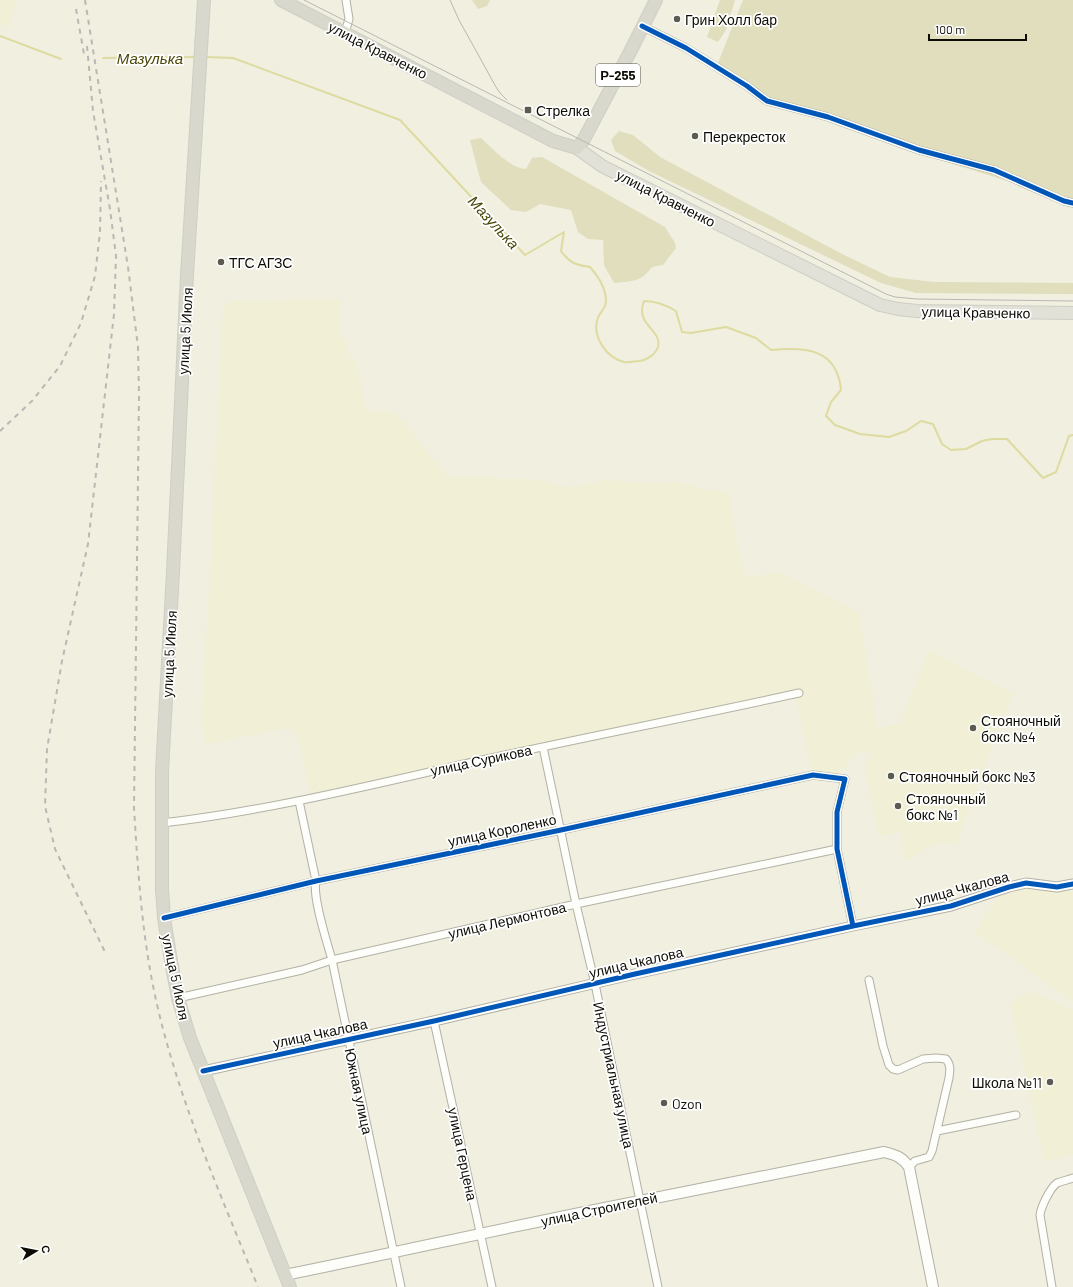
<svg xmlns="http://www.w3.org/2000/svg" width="1073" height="1287" font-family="Barlow,sans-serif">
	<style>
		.built { fill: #f1efd5 }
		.green { fill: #e0debd }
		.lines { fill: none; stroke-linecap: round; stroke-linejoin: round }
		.stream { stroke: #dedba0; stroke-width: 2 }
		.minor-casing { stroke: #b2b1a5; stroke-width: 9 }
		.tertiary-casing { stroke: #b2b1a5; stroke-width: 11 }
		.secondary-casing { stroke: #b2b1a5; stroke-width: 12 }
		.primary-casing { stroke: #cecec6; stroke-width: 14 }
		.trunk-casing { stroke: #cecec6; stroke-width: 14 }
		.minor { stroke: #fdfdfa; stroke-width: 7 }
		.tertiary { stroke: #fdfdfa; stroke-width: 9 }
		.secondary { stroke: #fdfdfa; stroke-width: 10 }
		.primary { stroke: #e2e1d8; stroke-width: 12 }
		.trunk { stroke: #d9d8cc; stroke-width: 12 }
		.tram { stroke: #b8b8b4; stroke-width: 1 }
		.rail { stroke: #b8b8b4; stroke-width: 2; stroke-dasharray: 5 5; stroke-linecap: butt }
		.cycleway-casing { stroke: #fff; stroke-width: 8 }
		.cycleway { stroke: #0057b8; stroke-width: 5 }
		.poi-dot { fill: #5c5b51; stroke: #fff; stroke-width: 1.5 }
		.labels { text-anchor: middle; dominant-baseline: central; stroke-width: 3.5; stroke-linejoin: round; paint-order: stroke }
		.shield { fill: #fff; stroke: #56554f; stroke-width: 1 }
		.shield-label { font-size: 13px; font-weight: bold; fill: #0d0c04 }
		.poi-label { font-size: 14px; fill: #0d0c04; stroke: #fff; text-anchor: start }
		.street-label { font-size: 14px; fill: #0d0c04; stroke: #fff }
		.water-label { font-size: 15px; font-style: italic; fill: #4a4608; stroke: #fff }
	</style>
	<rect width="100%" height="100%" fill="#f0efe0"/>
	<path class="built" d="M0 0H17L9 27 0 24Z
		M340 299V336L345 340 350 358 356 359 367 413 379 411 397 414 447 477 483 476 500 479H532L568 487 605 480 644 483 678 482 703 489 727 492 732 501 731 512 745 578 778 572 859 612 878 730 882 727 900 723 929 650 1012 693 956 844 935 843 905 861 900 832 879 836 864 765 867 764 866 759 872 758 871 752 864 753 858 751 843 770 834 773 811 772 795 692 310 794 299 741H297L295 731 291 732 290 728 205 744 201 719 210 574 211 564 210 558 214 556 211 542 223 308 229 301Z
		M1035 886 1073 888V1001L974 932 999 895Z
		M1032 991 1073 1010V1155L1044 1161 1010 1004Z"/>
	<path class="green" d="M472 0H490L487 6 478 9Z
		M720 0H735L726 30 718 42 707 37Z
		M743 0H1073V208L1024 186 905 149 771 100 718 63Z
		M619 131 633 135 660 157 842 254 890 277 934 282 1073 283V294L916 293 881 283 649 171 615 151 611 140Z
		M481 138C492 148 511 169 526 169L532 158 542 157 665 227 675 243 676 248 663 265C646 267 653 270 642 277 635 282 623 282 614 283L604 265 603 240 588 239 578 232 571 210 540 204 526 212 511 210 481 182 470 140Z"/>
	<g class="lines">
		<path class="stream" d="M0 36 61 59
			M206 57 233 58 400 120 525 255 564 232
			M103 58 196 57
			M564 232 561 251C570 263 575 265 590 267 597 275 603 283 605 293 609 311 599 309 597 321 593 338 607 358 624 362 629 363 635 361 639 361 647 360 655 355 658 347 662 332 641 326 642 310 642 307 643 304 644 301 656 301 666 305 676 311L682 332 691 333 726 327 756 338 771 350C805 347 837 348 841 390L831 402 826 416 835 425 860 434 889 437 906 431 921 421 933 424 942 444 951 450 966 449 982 441 992 439H1007L1043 478 1056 472 1069 436 1073 435"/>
		<defs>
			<path id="minor" d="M642 26 686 48 747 86 767 101 828 117 919 150 994 170 1064 201 1073 203
				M345 33 349 19 346 0
				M543 747 576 904 595 984 658 1287
				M299 801 316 881C312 897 327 942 332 960L401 1287
				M162 823C267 811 370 785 473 762 581 738 690 717 799 693
				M164 918 316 881 561 830 813 775 845 779 837 812V849L853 926
				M869 980 883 1046 889 1065 893 1069 898 1070 923 1059 936 1058 946 1059C951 1065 950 1071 949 1078L932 1151 929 1157 915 1161 909 1167
				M178 998 302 970 332 960 576 904 837 849
				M434 1021 492 1287
				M937 1131 1016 1115
				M1052 1287 1040 1215C1041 1207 1050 1188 1057 1183 1062 1181 1068 1180 1073 1178"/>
			<path id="tertiary" d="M203 1071 434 1021 635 974 853 926 951 906 1009 887 1026 883 1057 887 1073 884"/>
			<path id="secondary" d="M285 1275C404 1251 521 1224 640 1201 721 1184 803 1169 884 1152 896 1155 902 1157 909 1167L933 1287"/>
			<path id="primary" d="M577 148 602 166 880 305 898 309 917 311 1073 313"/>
			<path id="trunk" d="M204 0 187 275 173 572 162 771V889L164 918 171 961 178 998 190 1038 290 1287
				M281 0 553 141 577 148 583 141 630 52 656 0"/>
		</defs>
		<use href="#minor" class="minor-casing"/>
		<use href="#tertiary" class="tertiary-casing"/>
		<use href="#secondary" class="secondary-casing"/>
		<use href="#primary" class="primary-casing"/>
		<use href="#trunk" class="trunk-casing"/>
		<use href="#minor" class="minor"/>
		<use href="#tertiary" class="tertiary"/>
		<use href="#secondary" class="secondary"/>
		<use href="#primary" class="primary"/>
		<use href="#trunk" class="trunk"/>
		<path class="tram" d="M304 0 886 294 895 297 917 299 1073 301
			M450 0 459 20 496 87 500 93 507 100"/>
		<path class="rail" d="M85 0 128 267 138 347 139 395 134 808C138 872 142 937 156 1000 178 1099 220 1193 258 1287
			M76 9 84 54
			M87 46 93 111 110 209 116 256 114 314 88 544 62 661 47 749 45 806 55 849 106 954
			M0 431 32 401 60 366 81 323 95 276 100 232 101 181"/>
		<defs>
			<path id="cycleway" d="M642 26 686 48 747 86 767 101 828 117 919 150 994 170 1064 201 1073 203
				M164 918 316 881 561 830 813 775 845 779 837 812V849L853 926
				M203 1071 434 1021 635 974 853 926 951 906 1009 887 1026 883 1057 887 1073 884"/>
		</defs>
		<use href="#cycleway" class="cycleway-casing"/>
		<use href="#cycleway" class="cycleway"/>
	</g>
	<g class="poi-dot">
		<circle cx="677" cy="19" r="4"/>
		<rect x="524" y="106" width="8" height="8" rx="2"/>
		<circle cx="695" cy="136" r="4"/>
		<circle cx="221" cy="262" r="4"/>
		<circle cx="973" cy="728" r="4"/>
		<circle cx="891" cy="776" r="4"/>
		<circle cx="898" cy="806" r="4"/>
		<circle cx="1050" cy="1082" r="4"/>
		<circle cx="664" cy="1103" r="4"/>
	</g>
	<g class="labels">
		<rect class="shield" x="596" y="64" width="44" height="22" rx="3"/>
		<g class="shield-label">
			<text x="618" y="75">Р-255</text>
		</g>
		<g class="poi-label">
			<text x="685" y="19">Грин Холл бар</text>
			<text x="536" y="110">Стрелка</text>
			<text x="703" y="136">Перекресток</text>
			<text x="229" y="262">ТГС АГЗС</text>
			<text x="981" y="720">Стояночный<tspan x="981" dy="16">бокс №4</tspan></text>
			<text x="899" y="776">Стояночный бокс №3</text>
			<text x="906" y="798">Стояночный<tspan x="906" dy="16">бокс №1</tspan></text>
			<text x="1042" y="1082" text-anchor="end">Школа №11</text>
			<text x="672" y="1103">Ozon</text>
		</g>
		<g class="street-label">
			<text transform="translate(378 50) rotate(27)">улица Кравченко</text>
			<text transform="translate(666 198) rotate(27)">улица Кравченко</text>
			<text transform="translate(976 312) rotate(1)">улица Кравченко</text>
			<text transform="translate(185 331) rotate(-87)">улица 5 Июля</text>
			<text transform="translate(169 654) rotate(-87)">улица 5 Июля</text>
			<text transform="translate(481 760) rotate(-12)">улица Сурикова</text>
			<text transform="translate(502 830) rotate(-12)">улица Короленко</text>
			<text transform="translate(962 888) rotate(-15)">улица Чкалова</text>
			<text transform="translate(507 920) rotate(-13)">улица Лермонтова</text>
			<text transform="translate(636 962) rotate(-13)">улица Чкалова</text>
			<text transform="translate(176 977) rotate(78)">улица 5 Июля</text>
			<text transform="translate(320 1033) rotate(-12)">улица Чкалова</text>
			<text transform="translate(614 1075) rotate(78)">Индустриальная улица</text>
			<text transform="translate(359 1091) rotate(78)">Южная улица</text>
			<text transform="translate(463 1154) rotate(78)">улица Герцена</text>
			<text transform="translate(599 1209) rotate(-12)">улица Строителей</text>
		</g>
		<g class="water-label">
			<text x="150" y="58">Мазулька</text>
			<text transform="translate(494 222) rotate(47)">Мазулька</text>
		</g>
	</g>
	<g transform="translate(36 1251) rotate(80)" stroke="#ffffff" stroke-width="3" paint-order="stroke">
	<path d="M0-3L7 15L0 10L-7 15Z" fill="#0d0c04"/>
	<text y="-6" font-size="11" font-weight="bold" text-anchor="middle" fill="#0d0c04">С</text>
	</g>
	<path d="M929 34v6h97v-6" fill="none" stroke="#0d0c04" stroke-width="2"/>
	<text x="935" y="34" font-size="12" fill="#0d0c04" stroke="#ffffff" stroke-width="3" paint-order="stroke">100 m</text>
</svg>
